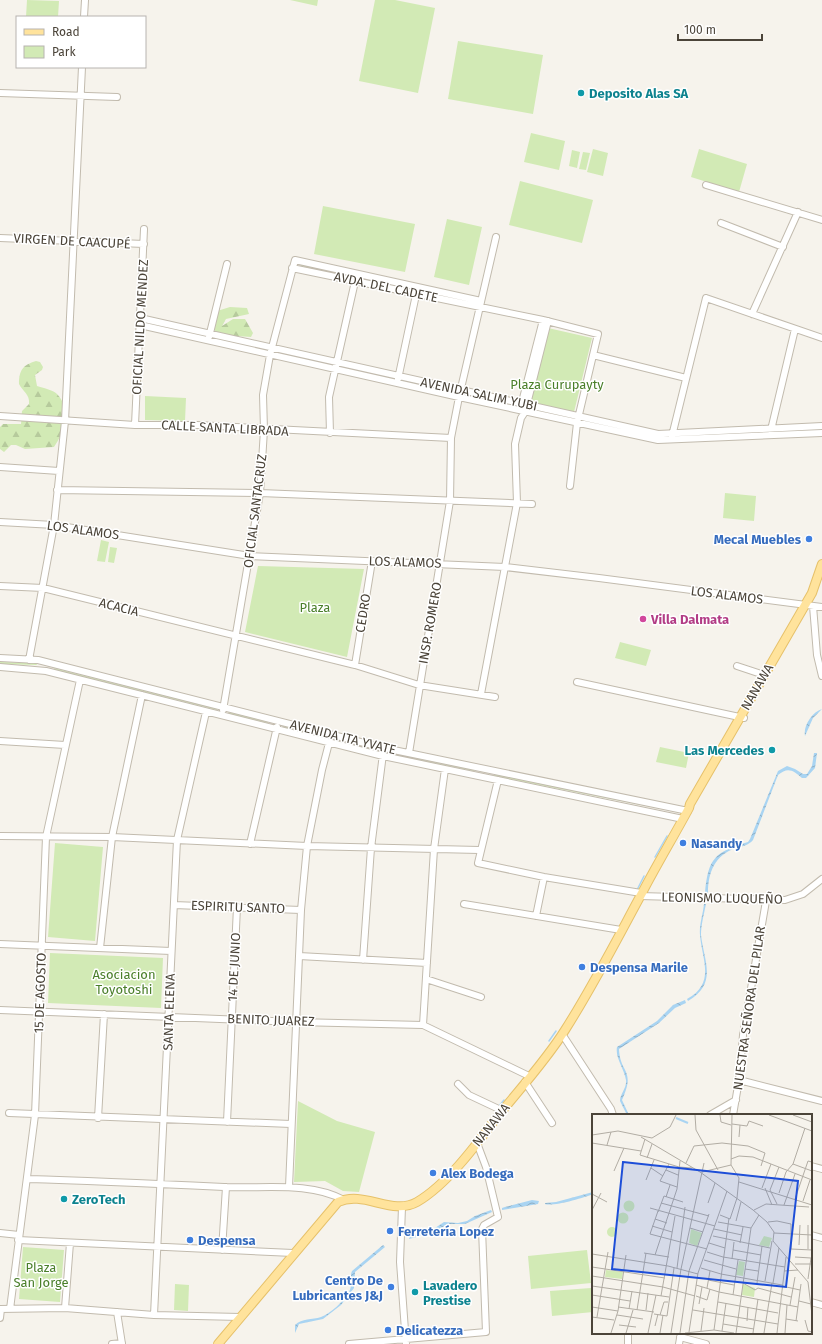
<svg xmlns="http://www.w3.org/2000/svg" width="822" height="1344" font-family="'Fira Sans',sans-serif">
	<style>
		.green { fill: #d2eab5 }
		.forest { fill: url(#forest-firs) }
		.water { fill: url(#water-waves) }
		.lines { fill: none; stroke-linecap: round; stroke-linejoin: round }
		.stream { stroke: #a9d4f2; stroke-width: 1.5 }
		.minor-casing { stroke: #c2bbae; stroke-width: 8 }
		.major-casing { stroke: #e6c16a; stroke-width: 10 }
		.minor { stroke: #fff; stroke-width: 6 }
		.major { stroke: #ffe39c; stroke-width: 8 }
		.culture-dot { fill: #0f9aa8; stroke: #fff; stroke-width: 1.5 }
		.shop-dot { fill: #3f7fe0; stroke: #fff; stroke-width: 1.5 }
		.hotel-dot { fill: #d1479c; stroke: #fff; stroke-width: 1.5 }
		.labels { text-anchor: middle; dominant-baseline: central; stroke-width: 3; stroke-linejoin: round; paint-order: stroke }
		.culture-label { font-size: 13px; font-weight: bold; fill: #0d838f; stroke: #fff; text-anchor: start }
		.street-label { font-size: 13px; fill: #4b4439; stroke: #fff }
		.park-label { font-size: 13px; fill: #4a7f2a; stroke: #fff }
		.shop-label { font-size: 13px; font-weight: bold; fill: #366cbe; stroke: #fff; text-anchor: start }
		.hotel-label { font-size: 13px; font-weight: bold; fill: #b23c85; stroke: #fff; text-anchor: start }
		.inset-river { fill: none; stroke: #a9d4f2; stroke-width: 2 }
		.inset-road { fill: none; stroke: #b2ada4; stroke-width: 1 }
		.view { fill: #1d4ed8; fill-opacity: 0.15; stroke: #1d4ed8; stroke-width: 2 }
		.inset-edge { fill: none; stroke: #4b4439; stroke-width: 2 }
	</style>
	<defs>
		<pattern id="forest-firs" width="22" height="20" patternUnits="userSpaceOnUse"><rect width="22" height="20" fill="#d2eab5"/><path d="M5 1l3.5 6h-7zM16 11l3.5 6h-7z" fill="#b6ca9c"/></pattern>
		<pattern id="water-waves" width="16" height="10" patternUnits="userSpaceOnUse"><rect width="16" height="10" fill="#a9d4f2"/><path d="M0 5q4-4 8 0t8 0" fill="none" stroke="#8caec5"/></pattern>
	</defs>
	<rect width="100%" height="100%" fill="#f6f3ec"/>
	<path class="green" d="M27 0 59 1 58 17H26Z
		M290 0H318L317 6Z
		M375 0H395L435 8 418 93 359 81Z
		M458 41 543 55 533 114 448 99Z
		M531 133 565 141 559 170 524 162Z
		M593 149 608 153 603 176 587 172Z
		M699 149 747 164 739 192 691 177Z
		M572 150 580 152 577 168 569 166Z
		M583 152 590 153 586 170 579 169Z
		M520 181 593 200 582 243 509 225Z
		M323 206 415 224 405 272 314 254Z
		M447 219 482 227 469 285 434 277Z
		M301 264 351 275 352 276 351 277 301 266Z
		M359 277 413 289H414L412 291 360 279Z
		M548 328 592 338 574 412 527 401Z
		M342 366 393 378 342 367Z
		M404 381 456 392V393L404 382Z
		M145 396 186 398 185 421 145 420Z
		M725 493 756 496 754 521 723 518Z
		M101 540 109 542 105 562 97 561Z
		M110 547 117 548 114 563 108 562Z
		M258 566 364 569 347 657 245 632Z
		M620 642 651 650 646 666 615 658Z
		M0 662 36 663 37 665 0 664Z
		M54 668 217 709V710L55 670Z
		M229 712 268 722V723L228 714Z
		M283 726 327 737V738L283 728Z
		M338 740 378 750V751L337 742Z
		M660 747 689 753 686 768 656 762Z
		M389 753 474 770V771L389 754Z
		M494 774 666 810 494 776Z
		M55 843 103 847 95 941 48 937Z
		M50 953 163 958 161 1008 48 1003Z
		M298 1101 337 1121 375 1132 359 1192 343 1191 325 1181 294 1182Z
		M23 1247 64 1250 60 1302 19 1299Z
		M587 1250 591 1283 531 1289 528 1256Z
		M175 1284 189 1285 188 1311 174 1310Z
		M591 1288 593 1312 552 1316 550 1291Z"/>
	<path class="forest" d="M230 307 247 308 249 314 226 319 222 326 233 319H245L253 333 251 337 222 335 215 332 214 328 217 311Z
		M36 361 40 362 43 367 42 370 35 375 37 386C43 388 53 390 57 394 71 408 65 432 54 447L25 449 16 445H11L4 452 0 449V427L3 424H21L22 411 29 404C30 394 23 392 19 384 19 370 23 365 36 361Z"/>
	<path class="water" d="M822 709 813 718 805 736C803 726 812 712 822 709Z
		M814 753H817L815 768 806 778H802C794 771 788 766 778 775L753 840C749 845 743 846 736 848 715 855 708 872 708 893H705C708 858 715 852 748 842L750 839 778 771 787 766 795 769 803 774H807L812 766Z
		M704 904H706C704 914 701 925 701 935 704 961 718 984 688 1001L687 999C716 983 702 960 700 935 699 925 703 914 704 904Z
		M685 1000 686 1003 675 1008 659 1023 619 1049C620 1074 636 1069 622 1100L629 1115H627L620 1101C620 1094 627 1088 626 1080 624 1068 615 1058 617 1047L657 1021 673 1005Z
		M593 1192V1194C584 1198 552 1207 545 1204V1203L556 1202Z
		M532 1200 539 1201 538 1204 502 1210V1208L505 1207Z
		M491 1210 492 1212 465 1224H447L436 1232 409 1239 410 1236 432 1230 444 1222 458 1223 467 1221 475 1216Z
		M383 1245 385 1247 355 1272 354 1288 341 1305 323 1319 299 1324 295 1333V1325C302 1318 312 1320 321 1317 331 1313 344 1301 349 1292 353 1285 349 1278 352 1271Z"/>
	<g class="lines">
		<path class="stream" d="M655 857 667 836
			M637 890 644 876
			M549 1041 556 1031
			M499 1106 504 1100"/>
		<defs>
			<path id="minor" d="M84 17 85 0
				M0 93 117 97
				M706 185 822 220
				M721 223 783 247
				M0 238 144 244
				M292 268 543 320 598 334 577 423 570 486
				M752 314 798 212
				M140 318 658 434 822 426
				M140 325 459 397 658 440 822 433
				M209 337 227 264
				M593 355 686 378
				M398 379 417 290
				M521 406 543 320
				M0 416 135 425H197L451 438
				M135 425 144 229
				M771 430 795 329
				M330 433 329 397 356 277
				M672 436 706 298 822 338
				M0 467 59 471
				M57 490 260 493 532 504
				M0 522 54 525 250 556 505 567 599 578 822 607
				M0 586 43 588 355 665 419 685 495 697
				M813 606 817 655 822 676
				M0 658 38 660 384 748 688 811
				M29 660 54 525 65 421 82 67
				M355 665 372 561
				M737 666 764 675
				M0 667 46 671 383 756 683 819
				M577 682 744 718
				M481 694 517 503 515 444 521 418 525 412 548 321
				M223 710 260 493 264 430 263 395 270 355 295 260 481 301
				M0 741 65 745
				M409 753 450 501 451 438 459 397 496 237
				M498 780 478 863 544 877 641 893
				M0 836 112 837 307 846 479 850
				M250 844 277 727
				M640 896 785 900 803 894 822 879
				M464 904 621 930
				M174 905 301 910
				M536 916 544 877
				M0 944 171 951
				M100 948 112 837 142 695
				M299 956 427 963
				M363 960 371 848 383 754
				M426 979 481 997
				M0 1010 296 1022 423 1025 529 1076
				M423 1025 434 849 445 769
				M562 1034 611 1109 613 1115
				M739 1080 822 1101
				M525 1082 552 1123
				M458 1084 469 1095 503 1111
				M9 1113 291 1124
				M710 1115 736 1100
				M733 1115 739 1080 743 1035 766 901
				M98 1118 104 1014
				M227 1122 237 907
				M811 1166 822 1169
				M28 1179C93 1181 159 1184 224 1187 263 1189 309 1181 344 1200
				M289 1187 301 910 307 846 322 770 329 743
				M402 1207 400 1262 406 1344
				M0 1233 19 1235
				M811 1235 822 1238
				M18 1240 293 1253
				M222 1250 226 1187
				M811 1302 822 1305
				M65 1308 70 1243
				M0 1309 65 1308 154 1315 240 1317
				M10 1309 35 1115 46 837 80 680
				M117 1312 122 1344
				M154 1315 177 840 206 712
				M0 1318 1 1309
				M628 1333V1344
				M680 1337 706 1344
				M112 1344 122 1343
				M349 1344 486 1332 482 1229 484 1225 498 1217 486 1167 477 1143
				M679 1344 681 1333"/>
			<path id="major" d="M218 1344 338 1202C364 1190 392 1216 417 1202 446 1185 474 1148 494 1121 517 1092 545 1062 565 1030 593 986 617 939 642 893 657 864 674 836 689 808L690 804 812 593 822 564"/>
		</defs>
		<use href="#minor" class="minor-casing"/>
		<use href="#major" class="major-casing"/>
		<use href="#minor" class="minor"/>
		<use href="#major" class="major"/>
	</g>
	<g class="culture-dot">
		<circle cx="581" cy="93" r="4"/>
		<circle cx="772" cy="750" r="4"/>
		<circle cx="64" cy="1199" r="4"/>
		<circle cx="415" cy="1292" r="4"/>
	</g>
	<g class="shop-dot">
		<circle cx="809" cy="539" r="4"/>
		<circle cx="683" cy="843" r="4"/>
		<circle cx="582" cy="967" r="4"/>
		<circle cx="433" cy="1173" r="4"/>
		<circle cx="390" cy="1231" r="4"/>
		<circle cx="190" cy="1240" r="4"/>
		<circle cx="391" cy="1287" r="4"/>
		<circle cx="388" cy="1330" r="4"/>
	</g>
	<circle class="hotel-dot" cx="643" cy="619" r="4"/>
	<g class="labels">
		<g class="culture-label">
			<text x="589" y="93">Deposito Alas SA</text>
			<text x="764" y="750" text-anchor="end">Las Mercedes</text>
			<text x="72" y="1199">ZeroTech</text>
			<text x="423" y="1285">Lavadero<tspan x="423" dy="15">Prestise</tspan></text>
		</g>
		<g class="street-label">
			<text transform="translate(72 241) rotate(3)">VIRGEN DE CAACUPÉ</text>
			<text transform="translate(386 287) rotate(12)">AVDA. DEL CADETE</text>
			<text transform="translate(140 327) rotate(-87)">OFICIAL NILDO MENDEZ</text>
			<text transform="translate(479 394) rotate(12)">AVENIDA SALIM YUBI</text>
			<text transform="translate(225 428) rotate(3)">CALLE SANTA LIBRADA</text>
			<text transform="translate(255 511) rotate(-83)">OFICIAL SANTACRUZ</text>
			<text transform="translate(83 530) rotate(8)">LOS ALAMOS</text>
			<text transform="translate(405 562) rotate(2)">LOS ALAMOS</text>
			<text transform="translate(727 595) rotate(7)">LOS ALAMOS</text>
			<text transform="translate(119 607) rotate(14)">ACACIA</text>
			<text transform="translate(363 613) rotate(-81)">CEDRO</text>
			<text transform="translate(430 623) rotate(-80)">INSP. ROMERO</text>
			<text transform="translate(757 687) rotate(-60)">NANAWA</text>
			<text transform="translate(343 737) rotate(14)">AVENIDA ITA YVATE</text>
			<text transform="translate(722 898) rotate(1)">LEONISMO LUQUEÑO</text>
			<text transform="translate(238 907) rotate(2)">ESPIRITU SANTO</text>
			<text transform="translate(234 967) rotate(-87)">14 DE JUNIO</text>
			<text transform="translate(40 993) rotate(-88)">15 DE AGOSTO</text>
			<text transform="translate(749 1008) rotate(-82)">NUESTRA SEÑORA DEL PILAR</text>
			<text transform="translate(169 1012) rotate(-88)">SANTA ELENA</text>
			<text transform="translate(271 1020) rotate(2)">BENITO JUAREZ</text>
			<text transform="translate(491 1125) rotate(-51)">NANAWA</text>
		</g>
		<g class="park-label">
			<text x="557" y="384">Plaza Curupayty</text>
			<text x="315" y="607">Plaza</text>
			<text x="124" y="974">Asociacion<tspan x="124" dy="15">Toyotoshi</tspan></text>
			<text x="41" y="1267">Plaza<tspan x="41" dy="15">San Jorge</tspan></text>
		</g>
		<g class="shop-label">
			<text x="801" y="539" text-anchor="end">Mecal Muebles</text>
			<text x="691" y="843">Nasandy</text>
			<text x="590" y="967">Despensa Marile</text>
			<text x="441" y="1173">Alex Bodega</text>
			<text x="398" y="1231">Ferretería Lopez</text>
			<text x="198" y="1240">Despensa</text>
			<text x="383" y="1280" text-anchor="end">Centro De<tspan x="383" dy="15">Lubricantes J&amp;J</tspan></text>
			<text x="396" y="1330">Delicatezza</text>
		</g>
		<g class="hotel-label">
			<text x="651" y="619">Villa Dalmata</text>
		</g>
	</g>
	<g transform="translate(592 1114)">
		<rect width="220" height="220" fill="#f6f3ec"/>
		<path d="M31.5 92a5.5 5.5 0 1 1 11 0a5.5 5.5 0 1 1-11 0ZM25.5 104a5.5 5.5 0 1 1 11 0a5.5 5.5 0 1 1-11 0ZM15 118a5 5 0 1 1 10 0a5 5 0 1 1-10 0ZM99 115 110 119 105 132 97 129ZM172 122 180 124 177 133 167 131ZM147 147 153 148 151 162 144 161ZM14 156 31 158 30 165 13 163ZM151 170 163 174 162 183 150 181Z" fill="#d2eab5"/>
		<path class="inset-river" d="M84 4 96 9"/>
		<path class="inset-road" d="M103 1 104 16 126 56M128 1 129 8 139 11M140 1 139 51 147 64 145 84M177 1 220 17M201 1 220 8M140 10 155 12 157 7 171 12M0 21 26 17 60 24 78 13 84 1M49 23 108 58 161 96 175 108 182 118 181 127 216 168 220 201M147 23 148 11M53 25 48 41 87 53 100 54M0 29 49 37M15 31 19 18M55 44 60 30M139 45 147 42 161 43 220 66M94 49 102 32 130 29 156 32 173 39 169 52M77 50 68 67 85 73M201 50 220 57M59 54 71 62M74 56 86 61M22 57 32 34M110 58 139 51M54 66 62 46M147 68 220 91M170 74 179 50M173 74 180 91M178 76 187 53M178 76 185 90M187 79 194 58 201 50 213 14M0 80 15 88M74 83 78 71M203 85 216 47 220 48M211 87 218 66M69 89 117 102M116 89 123 69M192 91 203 60M58 94 123 112M0 96 9 79M162 96 174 90 217 93M66 97 58 120 115 135M66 98 72 82 91 88M128 101 138 105 145 84M63 105 75 109M144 107 149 88M126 108 159 114M176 108 185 107 199 110V135L220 136M60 112 80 118M98 114 111 118M122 115 150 121M182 119 220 121M121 122 178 134M117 129 133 134M148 129 151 113M207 131 208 111M216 135V111M141 136 169 141M115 138 131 143 193 153M52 139 77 143M0 140 76 152 106 160M63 141 85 75 88 47M203 143 219 144M140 145 142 128M112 146 144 155M203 150H219M0 153 73 164M85 154 93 93M109 154 129 160 190 171M153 155 166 157M192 157 206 156M0 162 71 173 103 182M216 165 219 144M116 166 142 171M173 167 180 127M151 169 163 176 166 174 199 183M165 169 170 132M181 169 187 134M104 171 127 178 206 193M0 172 77 183M190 172 208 176M115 174 118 157M0 181 38 187M141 181 146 146M69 182 83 102M104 182 115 186 118 175M207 187 219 190M126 188 186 199M107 190 110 173M198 191 203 163M0 193 26 197M26 193 62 198M37 195 40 177M45 196 54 139M54 196 56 179M101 196 186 210M62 200 75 202 82 154M25 201 51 205M68 201 72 188H76M0 203 22 206M5 203 16 138M194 205 206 207M213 206 216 217 220 218M155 207 156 193M204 207 209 170M131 210 162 215M27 211 44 213M63 212 66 200M122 216 137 104M109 217 112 194M130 217 134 189M97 218 106 159 135 77M19 219 26 197 34 141M34 219 41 196M56 219 64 181M68 219 71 201M79 219 89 155 112 49M88 219 97 157 117 100M93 219 122 216 142 219M144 219 159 114 167 101M161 219 166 185M172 219 180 169M185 219 194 143M193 219 195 191"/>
		<path class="view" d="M31 48 206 67 194 173 20 155Z"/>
		<rect width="220" height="220" class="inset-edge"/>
	</g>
	<rect x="16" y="16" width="130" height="52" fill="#ffffff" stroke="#b7b4b0"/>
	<rect x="24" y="29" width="20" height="6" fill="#ffe39c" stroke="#b7b4b0"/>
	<text x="52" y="36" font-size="12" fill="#4b4439">Road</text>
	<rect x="24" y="46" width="20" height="12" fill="#d2eab5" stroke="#b7b4b0"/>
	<text x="52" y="56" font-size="12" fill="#4b4439">Park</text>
	<path d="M678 34v6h84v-6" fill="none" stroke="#4b4439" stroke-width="2"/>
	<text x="684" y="34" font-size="12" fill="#4b4439" stroke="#ffffff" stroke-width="3" paint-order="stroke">100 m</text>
</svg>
